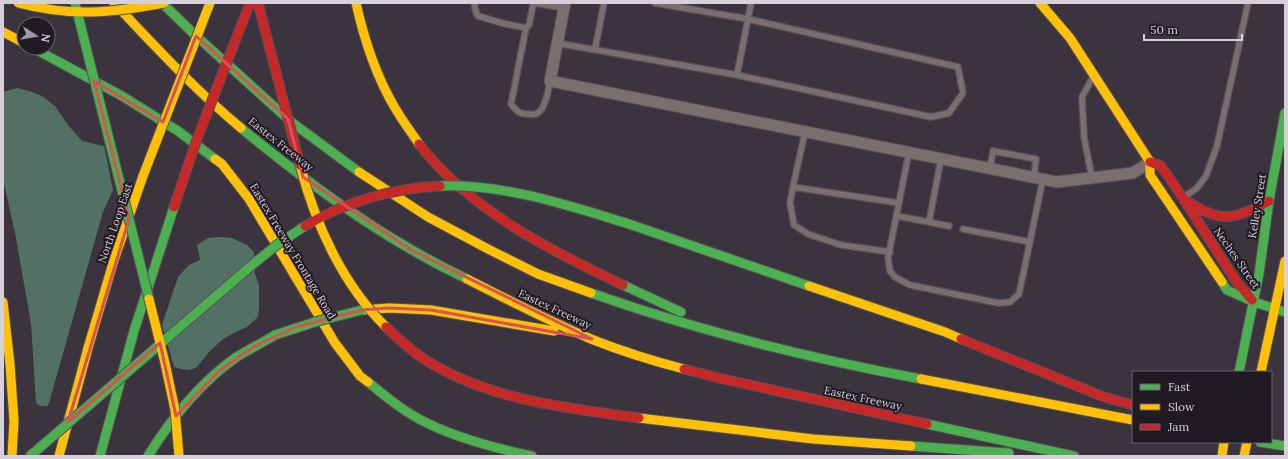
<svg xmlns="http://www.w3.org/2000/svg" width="1288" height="459" font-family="Lora,serif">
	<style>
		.forest { fill: #537064 }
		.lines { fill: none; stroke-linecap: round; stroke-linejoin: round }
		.lane-casing { stroke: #565058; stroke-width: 8 }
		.street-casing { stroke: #565058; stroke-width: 13 }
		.fast-casing { stroke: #565058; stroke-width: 11 }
		.slow-casing { stroke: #565058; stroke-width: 11 }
		.jam-casing { stroke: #565058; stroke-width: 11 }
		.lane { stroke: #7a6e6f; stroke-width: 5.5 }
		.street { stroke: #7a6e6f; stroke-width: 11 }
		.fast { stroke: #4caf50; stroke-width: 9 }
		.slow { stroke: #ffc107; stroke-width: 9 }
		.jam { stroke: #c62828; stroke-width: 9 }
		.fast-bridge-casing { stroke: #565058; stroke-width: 11; stroke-linecap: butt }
		.slow-bridge-casing { stroke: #565058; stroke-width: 11; stroke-linecap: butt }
		.jam-bridge-casing { stroke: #565058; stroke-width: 11; stroke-linecap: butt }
		.fast-bridge { stroke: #4caf50; stroke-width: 9 }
		.slow-bridge { stroke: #ffc107; stroke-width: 9 }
		.jam-bridge { stroke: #c62828; stroke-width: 9 }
		.marked { fill: none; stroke: #d65254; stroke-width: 3; stroke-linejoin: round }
		.labels { text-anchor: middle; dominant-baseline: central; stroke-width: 4; stroke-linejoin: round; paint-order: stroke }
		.street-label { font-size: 11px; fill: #d7cfda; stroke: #201a22 }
	</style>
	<rect width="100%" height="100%" fill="#3b333d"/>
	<path class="forest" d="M17 88 29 91 42 96 55 106 68 125 82 141 104 146 113 190 103 212 49 403 47 406H40L36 403 31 323 15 233 3 179V92Z
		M220 237 232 238 247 245 254 252 255 274 259 285V307L258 317 247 327 240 330 223 339 209 352 197 367 190 370 180 369 174 367 162 325 178 277 189 265 200 260 197 245 208 238Z"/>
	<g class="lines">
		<defs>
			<path id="lane" d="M474 3 476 12 478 16 502 23 526 28 529 25 533 5 535 3 564 8
				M655 3 748 19 958 67 963 93 949 113 931 117 737 75
				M526 28 511 104C516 110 519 114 527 114 530 114 534 115 536 114 546 109 548 91 550 81
				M557 43 737 75 751 3
				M595 49 604 3
				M805 132 793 187 899 203
				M909 152 888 258 890 271 895 277 910 285 998 303 1010 302 1019 294 1043 179
				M990 168 993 151 1036 159 1034 177
				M1092 178 1084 137 1082 97 1093 77
				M793 187 790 203 794 225 808 234 841 245 890 252
				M1183 198 1197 188 1206 176 1217 146 1248 3
				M897 216 929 222 941 159
				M929 222 949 226
				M963 229 1030 242"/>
			<path id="street" d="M565 3 550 81 1057 182 1133 173 1150 162"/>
			<path id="fast" d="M162 3 193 33 290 121 359 172
				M33 48 122 96 178 131 215 159
				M241 128C311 186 385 240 467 279
				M1280 141 1285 142
				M629 224 809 286
				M1222 282 1227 290 1254 302 1285 312
				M623 285 681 312
				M591 293C698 331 809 358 921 379
				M1239 372 1259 274 1269 201 1285 113
				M368 382C385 396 402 410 421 420 455 438 494 448 532 456
				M927 424 1074 456
				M1260 442 1285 446
				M911 446 1009 453
				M100 456 134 331 174 207
				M148 456C171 419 199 384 235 358 248 350 262 343 275 335"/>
			<path id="slow" d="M114 3C155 46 195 90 241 128
				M356 3C364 39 376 76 395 108 402 120 411 132 419 144
				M1040 3 1070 38 1150 162V175L1222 282
				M3 32 24 43
				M215 159 222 164 249 199 335 343 360 376 368 382
				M359 172 428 217 488 249 538 274 591 293
				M467 279C508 300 549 321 591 339 621 351 653 361 684 369
				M809 286 945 332 961 339
				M3 302 10 364 14 421 12 456
				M362 310 389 308 431 310 554 331
				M1261 372 1285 261
				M921 379 1133 420
				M639 418 813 439 911 446
				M59 456 88 348 113 263 143 176
				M1222 456 1224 442
				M1244 456 1247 442"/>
			<path id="jam" d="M419 144C470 210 549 250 623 285
				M1150 162 1161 166 1183 198 1236 281 1252 300
				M1187 201C1220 224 1235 219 1269 201
				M961 339 1104 397 1133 405
				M684 369 723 379 927 424"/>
		</defs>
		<use href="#lane" class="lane-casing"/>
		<use href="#street" class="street-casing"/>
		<use href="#fast" class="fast-casing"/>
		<use href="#slow" class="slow-casing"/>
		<use href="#jam" class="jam-casing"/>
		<use href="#lane" class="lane"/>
		<use href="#street" class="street"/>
		<use href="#fast" class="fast"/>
		<use href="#slow" class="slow"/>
		<use href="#jam" class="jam"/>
		<defs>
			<path id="fast-bridge" d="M75 3 149 299
				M440 186C505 184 567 205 629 224
				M275 335 318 321 362 310
				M30 456 252 265 278 244 305 226"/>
			<path id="slow-bridge" d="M18 3C71 17 111 13 164 3
				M300 165C315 223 342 284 386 327
				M143 176 210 3
				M149 299 165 363 175 410 179 456"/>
			<path id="jam-bridge" d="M258 3 300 165
				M174 207 197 139 250 3
				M305 226C345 202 393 188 440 186
				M386 327C396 337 407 346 418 355 481 399 565 408 639 418"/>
		</defs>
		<use href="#fast-bridge" class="fast-bridge-casing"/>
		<use href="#slow-bridge" class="slow-bridge-casing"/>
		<use href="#jam-bridge" class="jam-bridge-casing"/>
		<use href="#fast-bridge" class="fast-bridge"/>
		<use href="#slow-bridge" class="slow-bridge"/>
		<use href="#jam-bridge" class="jam-bridge"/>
	</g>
	<path class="marked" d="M196 36 288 119 303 177 411 250 592 339 431 310 389 308 362 310 296 327 255 346 219 371 176 416 160 343 68 422 129 219 94 81 163 122Z"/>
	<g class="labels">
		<g class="street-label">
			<text transform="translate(281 144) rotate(38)">Eastex Freeway</text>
			<text transform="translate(1257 206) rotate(-81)">Kelley Street</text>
			<text transform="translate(115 223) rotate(-71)">North Loop East</text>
			<text transform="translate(293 251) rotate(59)">Eastex Freeway Frontage Road</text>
			<text transform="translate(1237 258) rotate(55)">Neches Street</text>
			<text transform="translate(555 309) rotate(25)">Eastex Freeway</text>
			<text transform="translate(863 398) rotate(12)">Eastex Freeway</text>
		</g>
	</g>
	<rect width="1288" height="459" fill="none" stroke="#d7cfda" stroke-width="8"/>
	<rect x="1132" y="371" width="140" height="72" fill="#201a22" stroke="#69626c"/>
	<rect x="1140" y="384" width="20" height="6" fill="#4caf50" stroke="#69626c"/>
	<text x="1168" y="391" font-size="12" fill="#d7cfda">Fast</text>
	<rect x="1140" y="404" width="20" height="6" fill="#ffc107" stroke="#69626c"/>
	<text x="1168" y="411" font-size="12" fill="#d7cfda">Slow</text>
	<rect x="1140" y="424" width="20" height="6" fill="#c62828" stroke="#69626c"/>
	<text x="1168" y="431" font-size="12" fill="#d7cfda">Jam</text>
	<g transform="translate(36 36) rotate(102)"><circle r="19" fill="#201a22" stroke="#69626c"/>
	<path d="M0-3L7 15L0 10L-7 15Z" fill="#a098a3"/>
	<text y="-6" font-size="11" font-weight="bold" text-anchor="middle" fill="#d7cfda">N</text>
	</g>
	<path d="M1144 34v6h98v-6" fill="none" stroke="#d7cfda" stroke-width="2"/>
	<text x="1150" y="34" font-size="12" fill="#d7cfda" stroke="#201a22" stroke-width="3" paint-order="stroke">50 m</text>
</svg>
